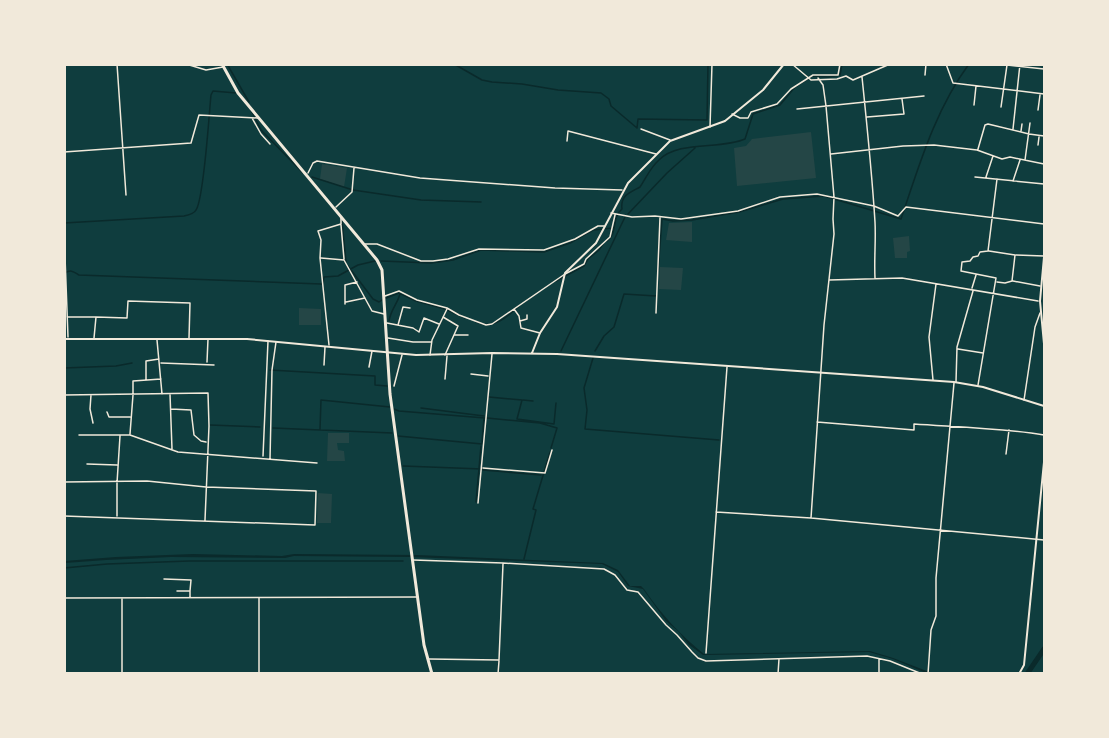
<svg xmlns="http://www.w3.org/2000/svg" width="1109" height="738" font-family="Roboto,sans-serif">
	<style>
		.green { fill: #244646 }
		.water { fill: #0a2a2b }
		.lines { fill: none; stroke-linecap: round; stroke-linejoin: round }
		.stream { stroke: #0a2a2b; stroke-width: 1.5 }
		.river { stroke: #0a2a2b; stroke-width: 5 }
		.minor { stroke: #f1e9da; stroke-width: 1.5 }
		.tertiary { stroke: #f1e9da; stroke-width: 2 }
		.secondary { stroke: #f1e9da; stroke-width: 2 }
		.trunk { stroke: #f1e9da; stroke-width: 3 }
	</style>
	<rect width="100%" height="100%" fill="#0f3d3e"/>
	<path class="green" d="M811 132 816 178 737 186 734 148 746 146 752 139Z
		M322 164 347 168 344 187 320 179Z
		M692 222V242L666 240 669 223Z
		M909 236 910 251 907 252V258H895L893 238Z
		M660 267 683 268 681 290 659 289Z
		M299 308 321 309V325H299Z
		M328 433H349V443H337L338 450 344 451 345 461H327Z
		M318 493 332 494 331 523H317Z"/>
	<path class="water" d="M193 554 282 556 294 554 417 555 603 563 618 570 630 586H641L644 589C661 614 681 636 704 654L870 651 893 658 932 673H926L893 659 869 652 703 655 688 644 679 632 666 621 643 589 628 586 618 572 602 564 410 557 294 556 285 558 171 557 106 560 65 563 64 561 116 557Z"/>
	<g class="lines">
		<path class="stream" d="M227 64 249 102
			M454 64 482 80 492 82 522 84 558 90 601 93 609 99 611 106 637 128 638 119 707 120 708 64
			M251 110 261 130 303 173
			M312 177 353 190 421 200 481 202
			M628 214 667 173 695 148
			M342 221 346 262
			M64 223 184 216C189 215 194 214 196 210 204 199 209 114 211 95L213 91 236 93
			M607 241C618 233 611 218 622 209 620 195 631 192 640 187 646 178 650 168 659 160 679 140 720 150 745 139L753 114 780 105 795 87 812 76 828 77 840 75 842 64
			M381 261 431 263 453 260 481 250 544 252 570 243 593 230 613 228
			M348 266 373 299 379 302 382 300
			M658 272 662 219 673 221 692 220 739 212 783 199 824 196 901 219C919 166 935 110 969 64
			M556 281 584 266 588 259 599 250 603 244
			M386 298 399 293 416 301 445 309 465 318
			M64 309 65 273C71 269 74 272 79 275L321 284 323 283 324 277 338 276 358 265 375 261
			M389 321C391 309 397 305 400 294
			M476 322C494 330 507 317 520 305
			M561 351 625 217
			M595 351 604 336 614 327 624 294 656 296
			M593 358 584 388 587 410 585 429 719 440
			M64 368 116 366 132 363
			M270 370 375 376V385L387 386
			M489 397 522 400 517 419 554 424 556 403
			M523 400 533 401
			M421 408 484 416
			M394 409 399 411 485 418
			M487 418 540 423 557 428 551 448
			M210 425 260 427
			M273 428 392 433
			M320 429 321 400 390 407
			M398 436 482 444 484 418
			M403 466 482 469
			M483 470 541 475
			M476 502 481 446
			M524 559 536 510 533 509 550 452
			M64 568 107 564 189 561H403"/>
		<path class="river" d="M1027 674 1044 649"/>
		<path class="minor" d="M117 64 126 195
			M186 64 206 70 223 67
			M792 64 811 80 837 79 846 76 853 80 890 64
			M946 64 953 83 1044 94
			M1007 65 1044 69
			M925 75 926 64
			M862 77C867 125 872 173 875 222 876 241 874 259 875 278
			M974 105 976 86
			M1001 107 1007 65
			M797 109 924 96
			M1038 110 1040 95
			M732 114 740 118H748L751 112 777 104 791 89 813 75H838L840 64
			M867 117 904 114 902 99
			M252 118 261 134 270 144
			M710 127 712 64
			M641 129 670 140
			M1013 129 1020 64
			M1021 131 1022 124
			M567 141 568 131 656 154
			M1038 145 1039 137
			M978 149 985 125 988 124 1029 134 1044 136
			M64 152 191 143 199 115 258 118
			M831 154 903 146 934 145 977 150 1002 159 1010 157 1044 164
			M1025 160 1030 123
			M308 173 313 163 317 161 420 178 555 188 622 190
			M975 177 1044 184
			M986 177 993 156
			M1013 181 1020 160
			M336 207 352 192 354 168
			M611 213 632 217 655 216 681 219 738 211 780 197 817 194 874 206 898 216 906 207 1044 224
			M341 225 344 259
			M64 230 68 337
			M365 244H377L421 261H433L448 259 479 249 544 250 575 239 598 226H604
			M989 251 1015 255 1012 281 1005 283 997 282
			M1016 255 1044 256
			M321 258 344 260 372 311 384 314
			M829 280 902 278 1038 301
			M1013 281 1040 286
			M972 288 976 275
			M385 296 399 291 417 300 447 308 459 315 486 325 492 324 565 274 584 264 586 259 610 237 615 215
			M346 302 365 298
			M345 304V285L357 282
			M514 309 519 316 521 328 540 333
			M656 313 660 218
			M67 317H96L94 338
			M96 317 127 318 128 301 190 303 189 338
			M443 317 458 326 445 355
			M520 321 527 319V315
			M387 323 413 328 419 332 424 318 439 324
			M398 325 403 307 410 308
			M455 335H468
			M388 338 413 342H431
			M157 340 162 394
			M329 345 320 258 321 240 318 231 341 224V217
			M958 349 983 353
			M430 355 432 340 447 309
			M207 362 208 339
			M161 363 214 365
			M324 365 325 347
			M369 367 372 351
			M471 374 488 376
			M146 379V361L159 359
			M445 379 447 356
			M933 380 929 337 936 284
			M956 382 957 347 973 291
			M978 385 996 278 961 271 962 262 970 261 973 257 978 256 980 252 988 251 997 179
			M394 386 402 355
			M133 394V381L161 379
			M170 394 172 449
			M64 395 208 393 209 426 205 520
			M91 395 90 409 93 423
			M1024 400 1035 327 1040 313
			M171 409 191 410 194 435 201 441 206 442
			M107 412 109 417H130
			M817 422 914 430V424C958 427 1001 428 1044 435
			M130 434 133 395
			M79 435H130L178 452 317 463
			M1006 454 1009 430
			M263 456 268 341
			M270 459 272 370 276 342
			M87 464 117 465
			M483 468 545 473 552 450
			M64 482 147 481 206 487 316 491 315 525 64 516
			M478 503 492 354
			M716 512 811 518 1044 540
			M117 516V483L120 436
			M811 518 824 325 834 234 833 219 834 197 826 106 823 85 818 78
			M413 560 503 563 604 569 615 575 627 590 638 592 666 625 677 635 692 652 698 658 706 661 867 656 890 661 922 674
			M164 579 191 580 190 591
			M177 591H190V597
			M64 598 417 597
			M122 599V674
			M706 653 727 367
			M429 659 499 660 503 564
			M259 674V598
			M498 674 499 661
			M778 674 779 659
			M879 674V659
			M928 674 931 630 936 616V578L954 383"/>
		<path class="tertiary" d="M1044 257 1040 301 1044 344
			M1019 674 1024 665 1044 462"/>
		<path class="secondary" d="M64 339H247L416 355 492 353 557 354 954 382 983 387 1044 406
			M532 353 540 333 557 307 565 273 596 243 628 183 670 141 725 121 763 90 784 64"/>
		<path class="trunk" d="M222 64 238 93 377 260 382 270 390 394 424 645 432 674"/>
	</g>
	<rect width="1109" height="738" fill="none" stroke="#f1e9da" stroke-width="132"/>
</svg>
